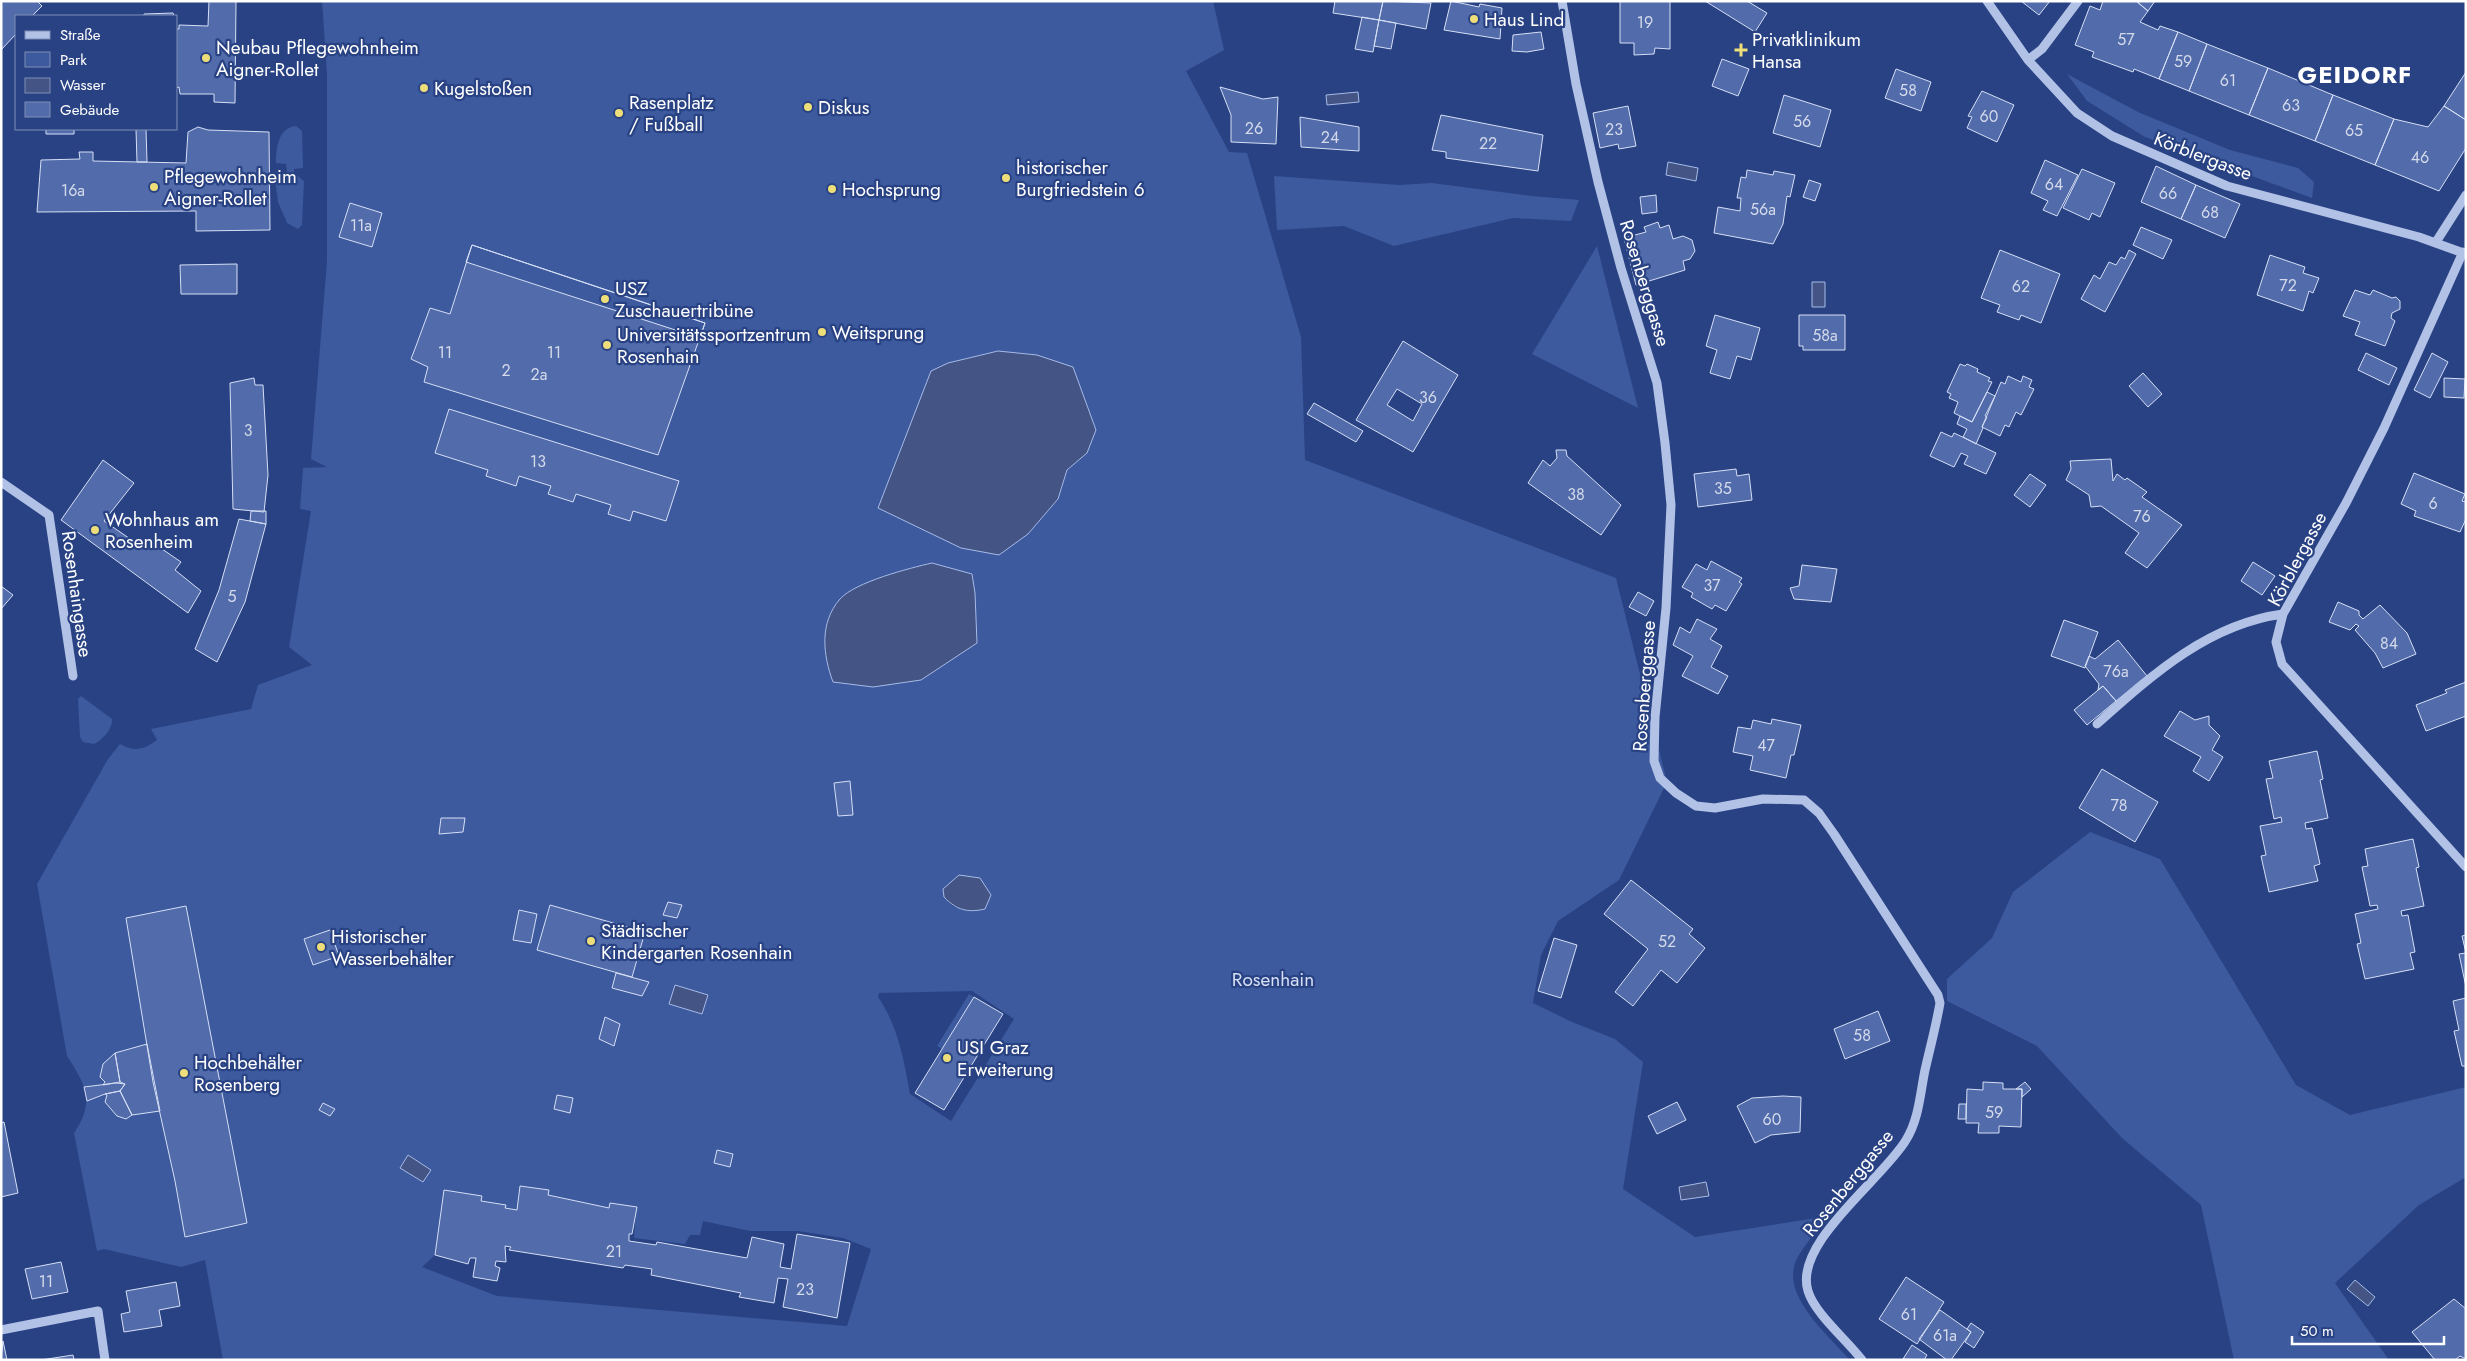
<svg xmlns="http://www.w3.org/2000/svg" width="2467" height="1361" font-family="Jost,sans-serif">
	<style>
		.green { fill: #3d5a9f; fill-rule: evenodd }
		.water { fill: #445585; stroke: #a7bbe7 }
		.building { fill: #516bab; stroke: #d5dff5; fill-rule: evenodd }
		.lines { fill: none; stroke-linecap: round; stroke-linejoin: round }
		.minor { stroke: #b2c2e7; stroke-width: 9 }
		.poi-dot { fill: #eede79; stroke: #294283; stroke-width: 2 }
		.labels { text-anchor: middle; dominant-baseline: central; stroke-width: 4.5; stroke-linejoin: round; paint-order: stroke }
		.number-label { font-size: 16px; fill: #d4daea }
		.poi-label { font-size: 19px; fill: #fff; stroke: #294283; text-anchor: start }
		.street-label { font-size: 19px; fill: #fff; stroke: #294283 }
		.park-label { font-size: 19px; fill: #d5dff5; stroke: #294283 }
		.district-label { font-size: 24px; font-weight: bold; letter-spacing: 1px; fill: #fff; stroke: #294283 }
	</style>
	<rect width="100%" height="100%" fill="#294283"/>
	<path class="green" d="M322 1H1213L1224 50 1186 71 1229 152 1247 153 1301 337 1305 460 1616 578 1667 782 1619 880 1558 921 1541 955 1533 1003 1572 1022 1615 1039 1643 1062 1623 1189 1695 1237 1829 1216C1819 1229 1797 1252 1794 1267 1786 1300 1830 1337 1850 1360H223L205 1260 181 1267 104 1249 97 1251 74 1133C95 1102 86 1085 67 1056L37 884 108 759 120 744C135 752 143 750 157 740L151 729 251 709 258 685 312 665 289 647 311 511 300 509 303 468 327 467 311 459 327 261V74ZM998 351 1037 355 1087 453 1067 470 1058 500 1028 534 948 363ZM914 567 953 570 972 574 977 643 921 680 840 598 867 583ZM959 875 961 909 952 906 944 897 943 889ZM972 991 1014 1019 951 1121 910 1094C904 1060 898 1026 878 997L879 993ZM521 1186 549 1190 548 1195 609 1208 636 1207 634 1238 685 1244 690 1235H700L703 1221 750 1231H798L843 1238 871 1249 847 1326 497 1296 422 1267 435 1255 444 1190 481 1196V1201L506 1205 505 1208 517 1210Z
		M2067 74 2138 112 2230 150 2298 168 2314 182 2312 198 2145 137 2087 101Z
		M296 126 302 131 303 168 294 169V173L304 181 302 225 298 229 287 223 278 202 275 179 287 171 286 164 276 163C276 148 278 128 296 126Z
		M1274 176 1399 185 1432 183 1531 196 1579 200 1571 221 1513 218 1394 246 1344 226 1277 230Z
		M1597 246 1638 408 1532 354Z
		M81 696 112 719C113 728 103 740 94 744L83 742 80 737 78 699Z
		M2090 832 2160 859 2296 1085 2350 1115 2466 1087V1177L2419 1205 2335 1283 2389 1360H2234L2201 1205 2122 1138 2037 1046 1947 1001V979L1992 938 2013 892Z
		M969 994 974 997 942 1049 937 1046Z"/>
	<path class="water" d="M1358 92 1359 102 1327 105 1326 95Z
		M1668 162 1698 168 1696 181 1666 175Z
		M1812 282H1825V307H1812Z
		M998 351 1037 355 1073 367 1096 430 1087 453 1067 470 1058 499 1028 534 999 555 961 548 878 508 931 371 948 363Z
		M932 563 972 574 975 593 977 643 921 680 873 687 833 682C823 655 819 623 840 599 855 582 910 568 932 563Z
		M959 875 980 878 991 895 985 909C968 913 956 910 944 897L943 889Z
		M675 985 708 995 702 1014 669 1004Z
		M408 1155 431 1170 423 1182 400 1168Z
		M1706 1182 1709 1196 1681 1200 1679 1187Z
		M2355 1280 2375 1297 2368 1306 2347 1289Z"/>
	<path class="building" d="M1 1H37L42 6 32 16H16V34L1 50Z
		M209 1H236L235 103 214 102V94H180L179 87 176 88V29H179V25L208 26Z
		M1335 1H1383L1379 20 1333 13Z
		M1383 1 1431 3 1426 29 1379 20Z
		M1451 1 1479 7 1480 4 1502 8 1500 39 1444 30Z
		M1620 1H1670V49L1655 48 1654 54 1634 55V43H1620Z
		M1705 1H1747L1767 13 1755 32Z
		M2021 1H2050L2039 15Z
		M2103 1H2136L2148 11 2140 22 2158 30 2160 26 2178 32 2159 79 2134 69 2133 72 2092 57 2094 52 2075 45 2090 6 2100 10Z
		M2136 1H2155L2148 11Z
		M173 13 174 16H144V14Z
		M1362 17 1379 20 1373 52 1355 49Z
		M1379 20 1396 23 1391 49 1374 46Z
		M1541 32 1544 49 1527 52 1512 51 1513 35Z
		M2178 32 2207 44 2189 91 2159 79Z
		M2207 44 2268 68 2249 115 2189 91Z
		M1722 59 1749 69 1738 96 1712 86Z
		M2268 68 2333 95 2315 141 2249 115Z
		M1896 69 1931 82 1921 111 1885 98Z
		M2466 72V120L2444 106Z
		M1220 87 1263 99 1278 97 1276 144 1231 142V115Z
		M1982 91 2014 105 1997 142 1967 128 1972 117 1968 116Z
		M1784 95 1831 110 1820 147 1773 133Z
		M2333 95 2394 119 2375 165 2315 141Z
		M1628 106 1636 146 1619 149 1618 144 1600 148 1593 113Z
		M2444 106 2466 120V148L2439 191 2375 165 2394 119 2428 127Z
		M1441 115 1543 135 1538 171 1446 158V152L1432 150Z
		M1300 117 1359 127V151L1301 147Z
		M198 127 208 130 269 132 270 230 196 231V211L37 212 41 160 80 159 79 152H93V161L186 163 188 132Z
		M46 129H74V134H46Z
		M136 129H146L147 162H137Z
		M2045 160 2078 175 2057 216 2043 210 2048 201 2031 193Z
		M2156 166 2196 185 2181 219 2141 202Z
		M2082 169 2115 183 2100 217 2092 213 2089 220 2063 208Z
		M1747 170 1773 175 1774 171 1795 175 1790 197 1787 196 1783 224 1773 244 1714 233 1718 207 1740 211 1741 198H1737L1741 177 1746 178Z
		M1809 180 1821 184 1815 201 1803 197Z
		M2196 185 2240 204 2225 238 2181 219Z
		M1656 195 1657 212 1642 214 1640 197Z
		M350 203 382 213 372 247 339 237Z
		M1658 222 1660 228 1669 225 1673 239 1683 236 1692 240 1695 251 1690 259 1683 261 1685 270 1636 285 1624 238 1646 232 1644 227Z
		M2141 227 2172 240 2163 259 2133 245Z
		M472 245 705 323 658 455 424 382 428 367 411 359 416 346 430 308 450 314Z
		M472 245 705 323 700 338 466 262Z
		M2000 250 2060 274 2041 323 2021 315 2019 320 1997 312 2000 305 1981 298Z
		M2129 250 2136 254 2105 312 2081 299 2094 275 2100 279 2109 262 2116 265 2121 257 2125 259Z
		M2270 255 2305 267 2303 273 2319 278 2313 293 2309 291 2303 311 2257 295Z
		M237 264V294H181L180 265Z
		M2355 290 2370 295 2373 290 2392 298 2396 297 2400 301V309L2392 313 2391 318 2395 321 2385 346 2355 335 2360 322 2343 316Z
		M1715 315 1760 328 1751 360 1737 356 1730 379 1710 373 1717 350 1706 346Z
		M1799 315H1845V350H1803V346H1799Z
		M1403 341 1458 375 1413 452 1356 420ZM1397 389 1422 404 1413 421 1387 405Z
		M2366 353 2397 368 2389 385 2358 370Z
		M2432 353 2448 362 2430 398 2414 390Z
		M1960 364 1965 366 1967 364 1978 369 1977 372 1990 378 1988 381 1992 382 1972 422 1954 413 1958 402 1949 398 1951 394 1947 392Z
		M2143 373 2162 394 2148 407 2129 386Z
		M2008 376 2021 382 2023 376 2032 380 2029 387 2034 389 2021 415 2016 412 2009 427 2005 425 2000 436 1982 427 2001 382 2005 384Z
		M254 378 255 385H263L268 475 264 512 233 509 230 383Z
		M2444 378 2465 379 2464 398 2444 397Z
		M1987 392 1995 396 1985 416 1987 417 1982 427 1983 428 1976 444 1963 437 1967 429 1957 424 1960 416 1972 422Z
		M1314 403 1363 431 1356 442 1307 414Z
		M449 409 679 481 666 521 633 511 630 521 608 514 611 505 576 494 573 502 548 494 551 486 519 476 516 486 486 476 488 470 435 453Z
		M1941 432 1952 437 1954 433 1996 453 1986 474 1964 464 1968 456 1961 453 1954 467 1930 456Z
		M1556 450H1566L1567 456 1621 505 1601 535 1528 483 1543 460 1550 466 1557 458Z
		M2111 459 2113 481 2117 474 2125 480 2127 478 2147 492 2142 497 2182 525 2147 568 2125 553 2139 533 2101 506 2091 507 2089 495 2066 480 2071 469 2070 461Z
		M103 460 134 483 104 521 139 545 146 538 181 562 175 570 201 591 188 613 61 520Z
		M1736 469 1737 476 1749 474 1752 500 1698 507 1694 474Z
		M2414 473 2465 494 2462 501 2466 502V519L2460 532 2414 516 2416 511 2401 504Z
		M2030 474 2046 485 2030 507 2014 495Z
		M251 511H266V524L250 521Z
		M239 519 266 524 245 602 217 662 195 649 219 590Z
		M1711 561 1742 578 1739 582 1742 584 1726 611 1715 605 1712 609 1691 597 1693 593 1682 587 1696 564 1707 570Z
		M2253 562 2275 576 2262 595 2241 581Z
		M1802 565 1837 569 1831 602 1794 599 1790 588 1799 586Z
		M1 586 13 595 1 609Z
		M1638 592 1654 601 1646 616 1629 607Z
		M2338 602 2359 611V615L2363 619 2380 605 2407 633 2416 654 2383 668 2375 653 2355 630 2359 626 2356 624 2350 630 2329 622Z
		M1697 619 1717 629 1710 639 1722 646 1711 667 1728 676 1718 694 1682 676 1693 656 1673 645 1680 627 1690 633Z
		M2064 620 2098 632 2085 668 2051 656Z
		M2118 640 2147 676 2116 701 2103 686 2098 690 2099 684 2085 666 2089 656 2095 659Z
		M2466 682V716L2426 731 2416 705 2447 693 2445 690Z
		M2103 686 2116 701 2087 725 2074 710Z
		M2180 711 2195 720 2209 716V725L2220 736 2212 750 2223 757 2209 781 2193 771 2201 757 2164 736Z
		M1772 719 1801 725 1794 755H1791L1786 778 1750 770 1753 756 1733 752 1738 727 1751 729 1753 720 1771 724Z
		M2317 751 2323 779 2320 780 2328 818 2305 823 2306 829 2312 828 2320 864 2314 866 2318 881 2269 892 2261 856 2266 855 2260 826 2282 822 2281 817 2274 819 2266 779 2273 778 2269 761Z
		M2102 769 2158 802 2135 842 2079 808Z
		M850 781 853 815 838 816 834 783Z
		M441 818H465L463 832 439 834Z
		M2413 839 2419 867 2416 868 2424 906 2401 911 2402 916 2408 915 2415 952 2410 953 2414 969 2365 979 2357 944 2361 943 2355 914 2378 909 2377 905 2370 906 2362 867 2368 866 2365 849Z
		M1631 880 1693 929 1689 934 1705 948 1677 983 1661 970 1633 1006 1615 992 1648 949 1604 914Z
		M668 902 682 905 677 918 663 915Z
		M550 905 645 932 632 977 537 950Z
		M186 906 247 1223 185 1237 175 1181 153 1082 126 918Z
		M519 910 537 914 531 943 513 940Z
		M330 930 339 956 313 965 304 939Z
		M2466 935V987L2459 954 2466 953 2462 936Z
		M1554 938 1577 945 1561 998 1538 991Z
		M616 973 649 982 642 996 612 988Z
		M974 997 1003 1014 944 1110 915 1093Z
		M2466 998V1066H2462L2454 1031 2459 1030 2453 1001Z
		M1878 1011 1890 1041 1845 1059 1834 1029Z
		M605 1017 620 1024 614 1046 599 1039Z
		M147 1044 160 1111 132 1115 120 1091 125 1084 120 1082 115 1053Z
		M115 1053 120 1082 103 1085 105 1082 100 1077 103 1064Z
		M1983 1082 2003 1083V1089H2022L2021 1127 1999 1126V1133H1978L1979 1123H1966L1967 1089 1983 1090Z
		M2025 1082 2031 1089 2022 1097V1089H2016Z
		M116 1083 125 1084 120 1091 105 1094 87 1101 84 1087Z
		M120 1091 132 1115 126 1119 117 1116 105 1102 107 1095 105 1094Z
		M557 1095 573 1098 570 1113 554 1109Z
		M1783 1096 1801 1097 1800 1132 1771 1135 1755 1143 1737 1106 1752 1098Z
		M1677 1102 1686 1120 1657 1134 1648 1116Z
		M323 1103 335 1109 330 1116 319 1110Z
		M1959 1104H1966V1119H1958Z
		M4 1122 18 1193 1 1197V1123Z
		M717 1150 733 1154 730 1167 714 1163Z
		M520 1186 549 1190 548 1195 609 1208 610 1203 637 1207 632 1234H629V1241L656 1245 657 1242 747 1258 752 1237 784 1244 780 1267 791 1269 797 1234 850 1243 837 1318 783 1307 788 1279 778 1278 774 1303 739 1297 741 1293 651 1275 652 1269 625 1265 623 1268 509 1250 511 1247 505 1246 506 1262 496 1261 495 1266 500 1268 497 1281 473 1277 476 1258H470L468 1264 435 1255 444 1190 482 1196 481 1201 506 1205 505 1208 517 1210Z
		M61 1262 68 1292 32 1299 25 1269Z
		M1906 1277 1944 1302 1917 1344 1879 1319Z
		M176 1282 180 1306 159 1310 162 1326 124 1332 121 1314 130 1312 126 1291Z
		M2454 1299 2466 1309V1359L2460 1356 2455 1360H2435L2412 1332Z
		M1940 1310 1971 1332 1951 1360H1947L1919 1339Z
		M1971 1323 1984 1332 1974 1348 1965 1342 1971 1332 1967 1329Z
		M3 1341 7 1360H1Z
		M1912 1345 1927 1355 1924 1360 1903 1359Z
		M73 1355 74 1360H41Z"/>
	<g class="lines">
		<path class="minor" d="M1562 1 1576 84 1598 182 1621 268 1657 383 1665 443 1671 505 1666 608 1655 717 1654 761 1660 778 1676 793 1696 806 1715 808 1763 799 1804 800 1819 813 1834 834 1938 995 1940 1003C1936 1026 1930 1048 1925 1070 1920 1094 1919 1119 1906 1140 1883 1179 1793 1243 1808 1291 1815 1314 1847 1340 1862 1360
			M1987 1 2028 60 2077 113 2112 136 2227 186 2419 237 2466 254
			M2028 60 2042 49 2078 1
			M2436 242 2466 195
			M2463 252 2384 428 2346 503 2283 614 2276 642 2282 664 2466 867
			M1 482 49 515 73 676
			M2097 724C2152 675 2208 624 2283 614
			M1 1330 98 1311 105 1360"/>
	</g>
	<g class="poi-dot">
		<circle cx="1474" cy="19" r="5"/>
		<path d="M1738.5 42.5h5v5h5v5h-5v5h-5v-5h-5v-5h5z"/>
		<circle cx="206" cy="58" r="5"/>
		<circle cx="424" cy="88" r="5"/>
		<circle cx="808" cy="107" r="5"/>
		<circle cx="619" cy="113" r="5"/>
		<circle cx="1006" cy="178" r="5"/>
		<circle cx="154" cy="187" r="5"/>
		<circle cx="832" cy="189" r="5"/>
		<circle cx="605" cy="299" r="5"/>
		<circle cx="822" cy="332" r="5"/>
		<circle cx="607" cy="345" r="5"/>
		<circle cx="95" cy="530" r="5"/>
		<circle cx="591" cy="941" r="5"/>
		<circle cx="321" cy="947" r="5"/>
		<circle cx="947" cy="1058" r="5"/>
		<circle cx="184" cy="1073" r="5"/>
	</g>
	<g class="labels">
		<g class="number-label">
			<text x="1645" y="22">19</text>
			<text x="2126" y="39">57</text>
			<text x="2183" y="61">59</text>
			<text x="2228" y="80">61</text>
			<text x="1908" y="90">58</text>
			<text x="2291" y="105">63</text>
			<text x="1989" y="116">60</text>
			<text x="1802" y="121">56</text>
			<text x="1254" y="128">26</text>
			<text x="1614" y="129">23</text>
			<text x="2354" y="130">65</text>
			<text x="1330" y="137">24</text>
			<text x="1488" y="143">22</text>
			<text x="2420" y="157">46</text>
			<text x="2054" y="184">64</text>
			<text x="73" y="190">16a</text>
			<text x="2168" y="193">66</text>
			<text x="1763" y="209">56a</text>
			<text x="2210" y="212">68</text>
			<text x="361" y="225">11a</text>
			<text x="2288" y="285">72</text>
			<text x="2021" y="286">62</text>
			<text x="1825" y="335">58a</text>
			<text x="445" y="352">11</text>
			<text x="554" y="352">11</text>
			<text x="506" y="370">2</text>
			<text x="539" y="374">2a</text>
			<text x="1428" y="397">36</text>
			<text x="248" y="430">3</text>
			<text x="538" y="461">13</text>
			<text x="1723" y="488">35</text>
			<text x="1576" y="494">38</text>
			<text x="2433" y="503">6</text>
			<text x="2142" y="516">76</text>
			<text x="1712" y="585">37</text>
			<text x="232" y="596">5</text>
			<text x="2389" y="643">84</text>
			<text x="2116" y="671">76a</text>
			<text x="1766" y="745">47</text>
			<text x="2119" y="805">78</text>
			<text x="1667" y="941">52</text>
			<text x="1862" y="1035">58</text>
			<text x="1994" y="1112">59</text>
			<text x="1772" y="1119">60</text>
			<text x="614" y="1251">21</text>
			<text x="46" y="1281">11</text>
			<text x="805" y="1289">23</text>
			<text x="1909" y="1314">61</text>
			<text x="1945" y="1335">61a</text>
		</g>
		<g class="poi-label">
			<text x="1484" y="19">Haus Lind</text>
			<text x="1752" y="39">Privatklinikum<tspan x="1752" dy="22">Hansa</tspan></text>
			<text x="216" y="47">Neubau Pflegewohnheim<tspan x="216" dy="22">Aigner-Rollet</tspan></text>
			<text x="434" y="88">Kugelstoßen</text>
			<text x="629" y="102">Rasenplatz<tspan x="629" dy="22">/ Fußball</tspan></text>
			<text x="818" y="107">Diskus</text>
			<text x="1016" y="167">historischer<tspan x="1016" dy="22">Burgfriedstein 6</tspan></text>
			<text x="164" y="176">Pflegewohnheim<tspan x="164" dy="22">Aigner-Rollet</tspan></text>
			<text x="842" y="189">Hochsprung</text>
			<text x="615" y="288">USZ<tspan x="615" dy="22">Zuschauertribüne</tspan></text>
			<text x="832" y="332">Weitsprung</text>
			<text x="617" y="334">Universitätssportzentrum<tspan x="617" dy="22">Rosenhain</tspan></text>
			<text x="105" y="519">Wohnhaus am<tspan x="105" dy="22">Rosenheim</tspan></text>
			<text x="601" y="930">Städtischer<tspan x="601" dy="22">Kindergarten Rosenhain</tspan></text>
			<text x="331" y="936">Historischer<tspan x="331" dy="22">Wasserbehälter</tspan></text>
			<text x="957" y="1047">USI Graz<tspan x="957" dy="22">Erweiterung</tspan></text>
			<text x="194" y="1062">Hochbehälter<tspan x="194" dy="22">Rosenberg</tspan></text>
		</g>
		<g class="street-label">
			<text transform="translate(2203 156) rotate(21)">Körblergasse</text>
			<text transform="translate(1645 283) rotate(73)">Rosenberggasse</text>
			<text transform="translate(2297 559) rotate(-62)">Körblergasse</text>
			<text transform="translate(77 594) rotate(82)">Rosenhaingasse</text>
			<text transform="translate(1644 686) rotate(-86)">Rosenberggasse</text>
			<text transform="translate(1848 1183) rotate(-51)">Rosenberggasse</text>
		</g>
		<g class="park-label">
			<text x="1273" y="979">Rosenhain</text>
		</g>
		<g class="district-label">
			<text x="2355" y="74">GEIDORF</text>
		</g>
	</g>
	<rect width="2467" height="1361" fill="none" stroke="#ffffff" stroke-width="5"/>
	<rect x="15" y="15" width="162" height="115" fill="#294283" stroke="#7f8eb5"/>
	<rect x="25" y="31" width="25" height="8" fill="#b2c2e7" stroke="#7f8eb5"/>
	<text x="60" y="40" font-size="15" fill="#ffffff">Straße</text>
	<rect x="25" y="52" width="25" height="15" fill="#3d5a9f" stroke="#7f8eb5"/>
	<text x="60" y="65" font-size="15" fill="#ffffff">Park</text>
	<rect x="25" y="78" width="25" height="15" fill="#445585" stroke="#7f8eb5"/>
	<text x="60" y="90" font-size="15" fill="#ffffff">Wasser</text>
	<rect x="25" y="102" width="25" height="15" fill="#516bab" stroke="#7f8eb5"/>
	<text x="60" y="115" font-size="15" fill="#ffffff">Gebäude</text>
	<path d="M2292 1336v8h152v-8" fill="none" stroke="#ffffff" stroke-width="2.5"/>
	<text x="2300" y="1336" font-size="15" fill="#ffffff" stroke="#294283" stroke-width="4" paint-order="stroke">50 m</text>
</svg>
